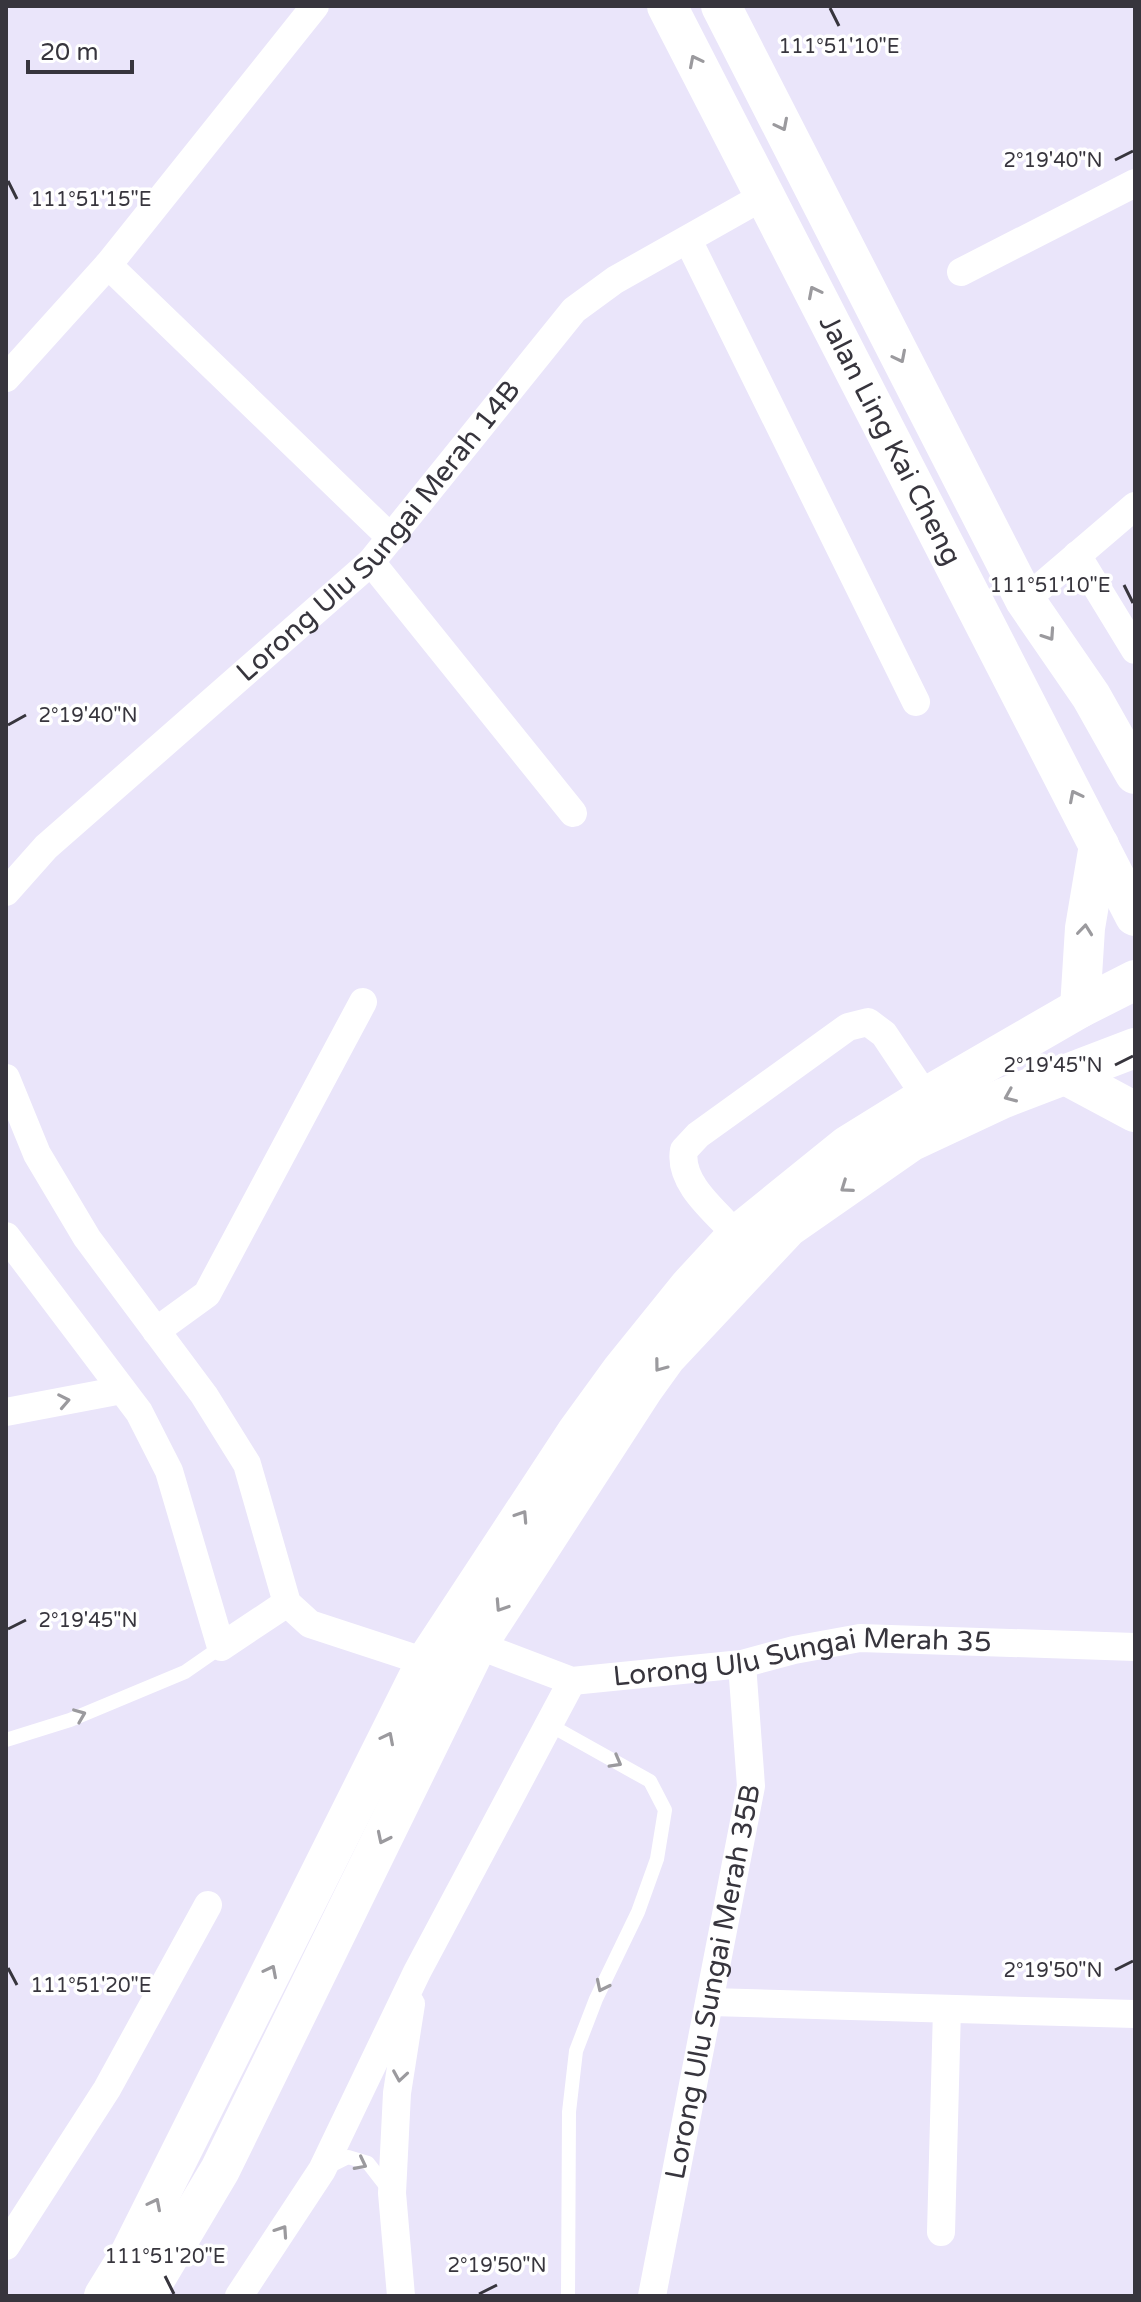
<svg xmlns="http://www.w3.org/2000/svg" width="1141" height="2302" font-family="'Varela Round',sans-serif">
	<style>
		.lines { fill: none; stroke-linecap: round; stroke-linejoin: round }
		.lane { stroke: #fff; stroke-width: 14 }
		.street { stroke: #fff; stroke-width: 28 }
		.secondary { stroke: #fff; stroke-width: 40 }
		.oneway { stroke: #9b9a9e }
		.ticks { fill: none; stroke: #37353d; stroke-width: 3 }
		.labels { text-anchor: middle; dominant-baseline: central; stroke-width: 7; stroke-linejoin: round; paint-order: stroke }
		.street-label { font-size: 28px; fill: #37353d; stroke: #fff }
		.ticks-label { font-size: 20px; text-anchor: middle; fill: #37353d; stroke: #fff; stroke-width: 7; stroke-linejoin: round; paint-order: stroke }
	</style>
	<rect width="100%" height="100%" fill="#eae5fa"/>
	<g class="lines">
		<path class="lane" d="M548 1724 650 1781 665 1810 657 1859 638 1912 596 1999 576 2051 569 2112 568 2296
			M6 1740 70 1720 185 1672 221 1647
			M326 2168 348 2157 368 2163 389 2190"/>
		<g class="street">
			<path d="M688 240 916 702"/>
			<path d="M108 265 391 538"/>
			<path d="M961 272 1135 183"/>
			<path d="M6 378 108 265 315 6"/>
			<path d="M1077 555 1135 650"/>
			<path d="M371 562 573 813"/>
			<path d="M1025 600 1135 506"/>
			<path id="s1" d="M6 892 46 847 371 562 574 310 615 280 764 196"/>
			<path d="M6 1078 37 1154 87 1238 204 1395 247 1464 287 1603 310 1624 426 1662"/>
			<path d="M737 1235C716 1212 678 1183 684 1150L698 1135 848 1027 868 1022 884 1034 926 1097"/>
			<path d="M6 1236 139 1412 169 1471 221 1647 287 1603"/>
			<path d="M156 1331 207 1294 363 1002"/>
			<path d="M6 1412 122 1390"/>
			<path id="s2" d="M477 1645 572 1681 742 1664 794 1650 860 1638 1135 1647"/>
			<path d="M710 2002 1135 2014"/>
			<path d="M941 2232 947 2009"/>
			<path d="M6 2246 107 2089 208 1905"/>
			<path d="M239 2296 322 2170 417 1972 572 1681"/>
			<path d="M401 2296 392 2193 397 2093 411 2004"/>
			<path id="s3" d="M652 2296 751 1786 742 1664"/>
		</g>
		<g class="secondary">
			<path id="s4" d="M667 6 1135 916"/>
			<path d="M721 6 1025 600 1091 696 1135 774"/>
			<path d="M1080 1008 1085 928 1099 845"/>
			<path d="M1064 1074 1135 1112"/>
			<path d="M104 2296 131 2252 426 1662 577 1432 622 1370 689 1287 737 1235 847 1146 926 1097 1080 1008 1135 980"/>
			<path d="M145 2296 220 2170 477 1645 643 1389 666 1357 788 1227 910 1142 1004 1098 1135 1048"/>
		</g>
	</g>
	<defs><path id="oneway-chevron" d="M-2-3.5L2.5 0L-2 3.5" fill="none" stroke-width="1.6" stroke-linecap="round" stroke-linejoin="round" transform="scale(2)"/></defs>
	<g class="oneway">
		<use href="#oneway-chevron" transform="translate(695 61) rotate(-117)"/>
		<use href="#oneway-chevron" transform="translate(782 125) rotate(63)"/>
		<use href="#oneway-chevron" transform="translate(814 292) rotate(-117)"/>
		<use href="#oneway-chevron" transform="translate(900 357) rotate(63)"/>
		<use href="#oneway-chevron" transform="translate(1049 635) rotate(56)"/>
		<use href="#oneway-chevron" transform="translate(1075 796) rotate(-117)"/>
		<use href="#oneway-chevron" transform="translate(1085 930) rotate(-84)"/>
		<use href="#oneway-chevron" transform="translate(1010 1096) rotate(157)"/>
		<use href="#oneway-chevron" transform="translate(846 1187) rotate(145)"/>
		<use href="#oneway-chevron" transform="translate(660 1366) rotate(127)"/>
		<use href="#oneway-chevron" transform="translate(64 1401) rotate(-11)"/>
		<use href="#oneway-chevron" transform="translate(522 1516) rotate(-57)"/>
		<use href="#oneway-chevron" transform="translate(501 1606) rotate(123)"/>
		<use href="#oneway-chevron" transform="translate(80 1715) rotate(-22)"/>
		<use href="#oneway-chevron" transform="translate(388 1738) rotate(-63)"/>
		<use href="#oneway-chevron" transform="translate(616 1762) rotate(29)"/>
		<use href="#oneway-chevron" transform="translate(383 1838) rotate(116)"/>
		<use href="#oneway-chevron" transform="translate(271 1971) rotate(-63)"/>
		<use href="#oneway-chevron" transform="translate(602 1986) rotate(116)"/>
		<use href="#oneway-chevron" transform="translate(400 2076) rotate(99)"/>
		<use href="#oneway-chevron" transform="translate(361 2164) rotate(27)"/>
		<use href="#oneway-chevron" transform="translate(155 2204) rotate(-63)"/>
		<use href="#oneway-chevron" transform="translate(282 2231) rotate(-56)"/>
	</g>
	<path class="ticks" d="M830 8 839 26M1115 160 1133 151M8 181 17 199M1124 585 1133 603M8 725 26 715M1115 1065 1133 1056M8 1629 26 1620M8 1968 17 1985M1115 1970 1133 1961M165 2276 174 2294M479 2294 497 2285"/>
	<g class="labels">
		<g class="street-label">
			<text stroke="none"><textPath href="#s4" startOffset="488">Jalan Ling Kai Cheng</textPath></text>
			<text stroke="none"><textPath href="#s1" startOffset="520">Lorong Ulu Sungai Merah 14B</textPath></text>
			<text stroke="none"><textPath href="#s2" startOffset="334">Lorong Ulu Sungai Merah 35</textPath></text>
			<text stroke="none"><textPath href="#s3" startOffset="320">Lorong Ulu Sungai Merah 35B</textPath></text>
		</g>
	</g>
	<g class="ticks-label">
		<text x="839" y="53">111°51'10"E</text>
		<text x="1053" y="167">2°19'40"N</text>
		<text x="91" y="206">111°51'15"E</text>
		<text x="1050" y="592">111°51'10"E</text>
		<text x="88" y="722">2°19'40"N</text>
		<text x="1053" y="1072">2°19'45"N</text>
		<text x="88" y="1627">2°19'45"N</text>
		<text x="1053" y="1977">2°19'50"N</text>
		<text x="91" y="1992">111°51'20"E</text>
		<text x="165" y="2263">111°51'20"E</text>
		<text x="497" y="2272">2°19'50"N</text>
	</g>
	<rect width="1141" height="2302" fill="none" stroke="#37353d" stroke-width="16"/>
	<path d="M28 60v12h104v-12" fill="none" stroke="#37353d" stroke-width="4"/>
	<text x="40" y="60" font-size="24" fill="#37353d" stroke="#ffffff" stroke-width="6" paint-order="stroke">20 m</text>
</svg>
